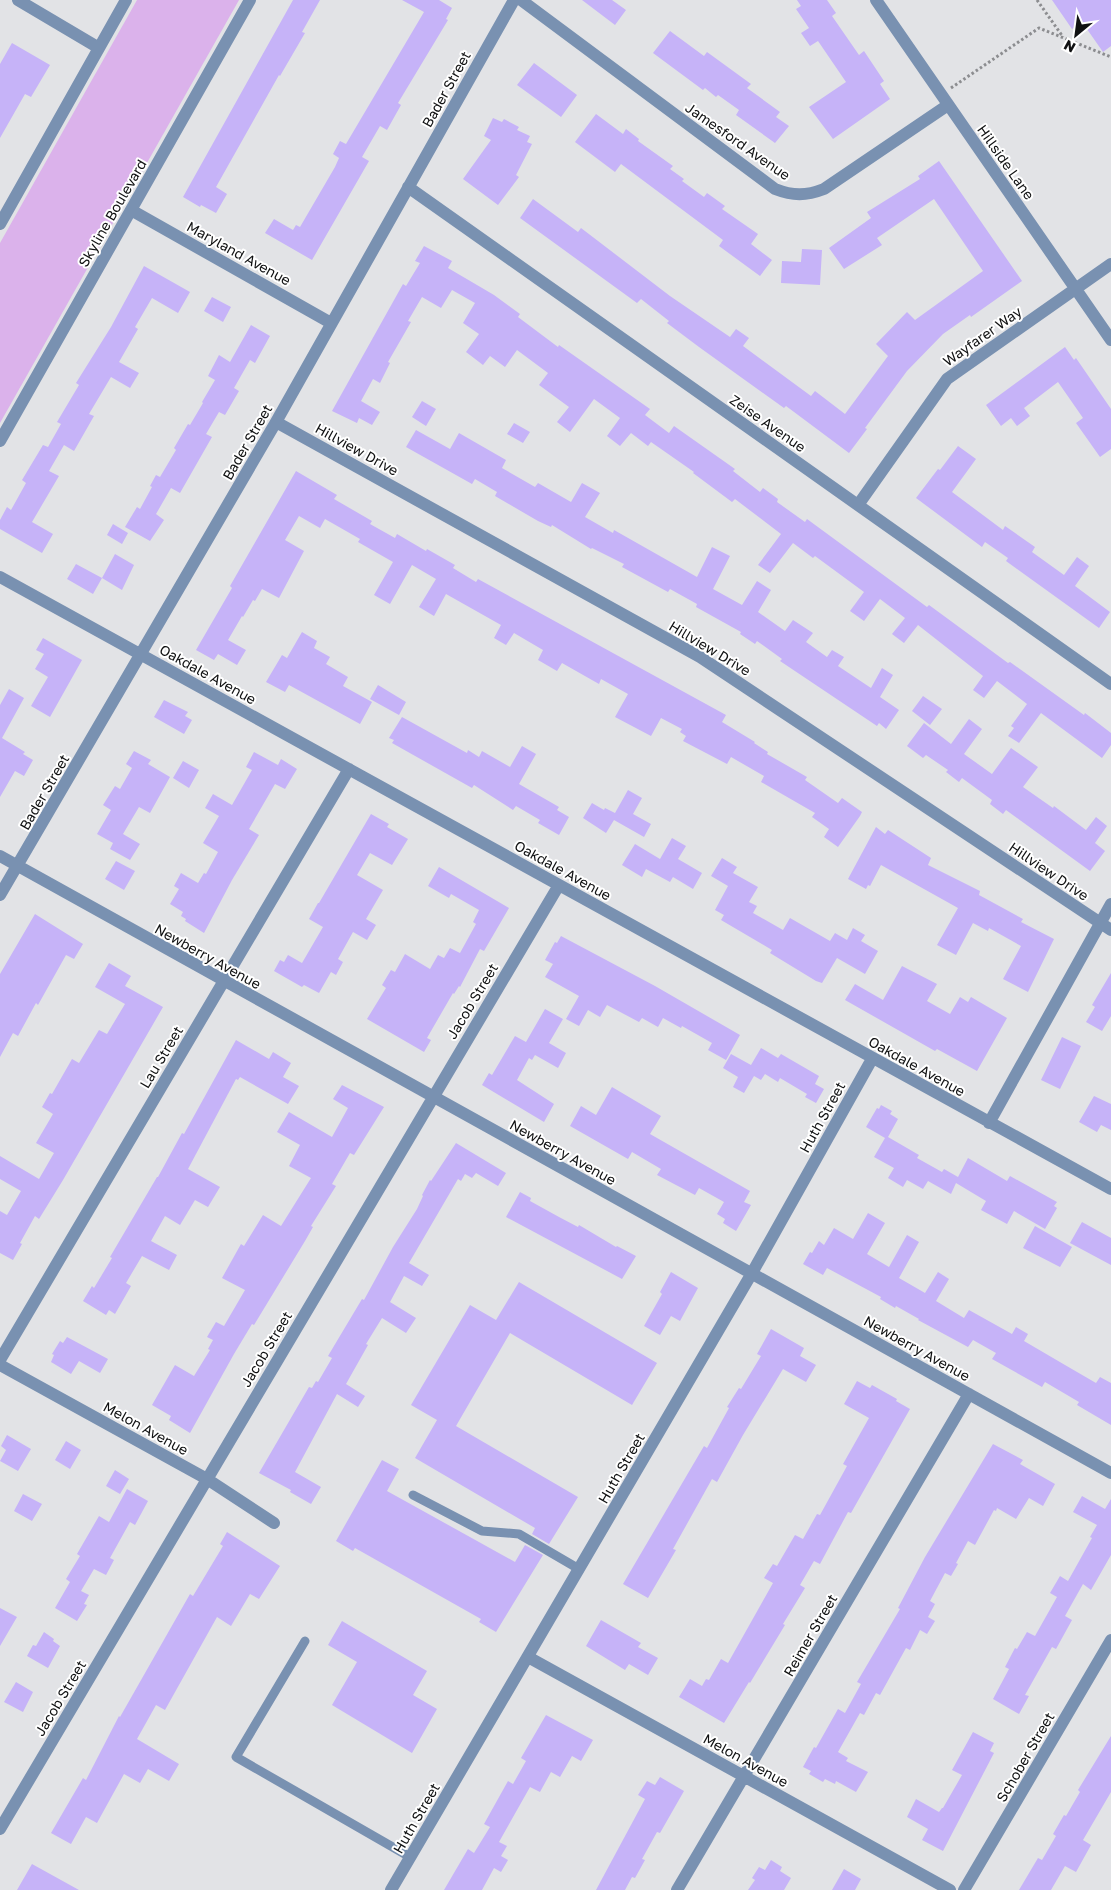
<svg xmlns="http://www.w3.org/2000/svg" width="1111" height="1890" font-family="'Golos Text',sans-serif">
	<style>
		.green { fill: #dbb2eb }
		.building { fill: #c6b3f8 }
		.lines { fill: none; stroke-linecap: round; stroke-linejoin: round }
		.path { stroke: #8c8d90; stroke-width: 3; stroke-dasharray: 2.5 2.5; stroke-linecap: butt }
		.service { stroke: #7991b1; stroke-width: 9 }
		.minor { stroke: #7991b1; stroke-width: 12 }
		.labels { text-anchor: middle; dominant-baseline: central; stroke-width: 4; stroke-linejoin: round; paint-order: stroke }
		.street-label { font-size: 14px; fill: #101112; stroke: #fff }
	</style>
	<rect width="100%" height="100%" fill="#e2e3e6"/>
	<path class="green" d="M137 0H239L0 423V243Z"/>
	<path class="building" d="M293 0H320L302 32 305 33 280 76 279 75 216 187 227 194 216 213 201 205 200 207 183 197Z
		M402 0H439L452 8 446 19 448 20 398 103 401 105 387 130 380 126 362 157 369 161 312 260 265 233 274 219 293 230 296 225 300 227 335 167 339 158 333 154 340 141 346 144 424 12Z
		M582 0H612L626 10 615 25Z
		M797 0H827L836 13 832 16 859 55 864 51 884 81 880 84 890 99 833 139 809 107 846 82 818 41 810 46 801 33 809 28 796 9 801 6Z
		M1052 0H1111V46L1103 52 1082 22 1072 29Z
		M670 31 704 56 707 52 751 84 747 88 780 112 776 117 789 126 775 143 736 115 739 110 718 95 716 97 705 88 703 90 653 53Z
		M12 43 50 65 31 97 25 94 0 138V64Z
		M534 63 577 95 561 117 517 85Z
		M596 114 623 134 626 129 639 139 638 141 673 166 670 169 684 179 682 181 704 197 707 193 725 206 722 209 758 234 751 244 772 260 760 276 719 246 723 240 621 164 615 172 575 142Z
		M493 118 502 122 504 119 519 127 517 130 530 136 527 142 532 144 516 175 519 177 498 205 463 179 491 140 484 136Z
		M939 161 1022 281 971 317 970 315 943 334 907 371 865 428 867 429 849 453 786 406 784 408 699 347 667 323 669 321 641 299 637 303 520 218 533 199 578 232 581 228 670 296 730 337 736 329 749 338 743 346 811 396 815 391 845 414 888 356 876 344 907 312 915 320 983 271 934 199 877 238 882 245 844 269 829 248 871 218 867 212 920 179 918 176Z
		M424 246 452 261 448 268 494 295 520 314 518 317 558 347 559 345 650 409 645 415 669 433 674 426 735 469 733 471 760 492 763 488 778 499 777 502 805 522 807 519 927 607 929 605 1008 663 1010 662 1084 715 1085 713 1111 733V745L1102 758 1041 713 1019 743 1008 736 1014 728 1011 726 1027 704 997 681 984 698 973 690 983 676 918 625 904 643 892 634 905 618 880 599 864 621 850 611 864 592 815 556 813 558 793 543 770 573 758 565 781 534 735 499 732 502 693 473 694 472 651 442 648 446 631 433 620 446 607 436 620 418 594 399 570 432 557 422 569 407 539 385 548 373 517 350 505 367 490 356 483 365 466 352 479 334 463 323 475 303 452 290 441 308 422 297 408 321 411 322 388 362 390 363 380 383 373 379 361 401 380 412 372 425 359 418 357 423 332 411 403 284 406 286 420 263 415 261Z
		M802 249 822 250 820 285 781 283 782 261 801 262Z
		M144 266 190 292 178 313 152 298 135 327 138 329 119 362 139 373 130 388 111 377 89 414 94 416 74 451 64 445 49 471 59 476 32 522 53 534 42 553 0 529V520L7 507 11 510 26 483 22 480 43 445 48 447 61 424 57 422 79 385 76 383 111 327Z
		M212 297 231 307 223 322 204 311Z
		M251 325 270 336 255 363 250 360 234 388 239 391 225 415 219 412 206 434 212 437 180 493 171 488 156 514 164 520 150 541 125 527 137 507 140 509 152 487 150 486 156 475 160 477 176 450 174 448 188 424 190 425 203 403 202 402 215 380 208 376 219 355 230 362Z
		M1065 347 1074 360 1076 358 1111 409V449L1100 457 1076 423 1083 418 1058 382 1024 408 1030 416 1017 426 1011 418 1001 426 986 405Z
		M422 401 436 409 426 426 412 417Z
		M514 423 530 432 523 443 507 434Z
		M416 430 450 449 459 433 506 460 502 468 535 487 538 483 571 502 582 483 600 493 585 517 613 533 614 530 697 577 712 547 730 556 713 589 742 605 757 581 771 590 758 612 785 631 793 620 813 633 806 642 827 657 832 650 844 657 838 666 871 688 882 668 893 675 880 697 899 710 886 729 879 723 877 726 780 661 782 659 757 641 755 644 740 634 741 632 696 607 697 604 670 589 668 592 622 567 624 564 592 548 591 549 552 525 551 527 538 521 495 496 497 492 475 479 472 484 406 447Z
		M958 446 976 459 952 492 1003 530 1005 526 1035 547 1032 552 1064 575 1077 557 1089 566 1075 586 1110 612 1099 628 1006 561 1008 558 985 542 982 547 916 498 938 469 940 470Z
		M296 471 337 495 334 499 372 521 370 524 395 538 397 534 426 551 427 549 455 565 453 568 476 582 478 579 726 715 722 722 755 742 754 743 768 752 767 754 807 777 805 780 838 803 842 798 862 812 860 816 838 847 824 837 829 829 812 817 815 813 761 782 764 776 731 757 727 764 683 741 686 736 680 732 682 729 661 718 651 736 615 717 628 694 601 679 599 684 562 663 557 671 538 660 543 650 514 633 506 645 494 638 501 625 446 594 434 616 419 607 436 579 412 565 390 604 374 595 393 562 358 542 360 539 325 519 320 528 299 516 285 540 304 551 279 598 262 589 255 601 253 600 243 617 242 616 228 640 246 650 237 665 218 654 214 660 196 650 232 588 230 586Z
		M113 524 128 533 122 544 107 535Z
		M115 554 134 565 122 590 102 578Z
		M76 564 102 578 93 594 67 579Z
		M302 632 317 641 314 648 330 657 326 664 348 677 343 686 372 702 360 724 289 685 285 692 266 682 282 655 287 658Z
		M43 638 82 660 50 717 31 706 48 677 35 669 44 654 36 650Z
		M378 685 406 702 399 715 370 699Z
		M9 689 24 698 2 738 25 752 23 754 33 760 24 776 15 771 0 797V705Z
		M923 696 942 709 930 725 912 711Z
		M164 700 188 712 185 716 192 720 184 734 154 717Z
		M402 717 467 753 468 750 479 757 482 751 510 767 522 746 536 754 519 784 559 807 557 810 569 817 559 835 538 823 540 820 516 806 513 810 474 785 472 788 392 743 394 740 389 738Z
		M969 719 982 729 964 754 992 774 1011 748 1038 767 1023 787 1053 808 1054 806 1086 830 1096 817 1107 826 1095 843 1105 851 1090 871 1006 810 1003 814 990 804 992 800 962 778 959 782 946 772 948 770 926 755 923 758 907 746 924 723 951 744Z
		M134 751 151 760 148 764 170 777 150 813 139 807 123 834 140 844 130 860 110 849 113 843 97 834 111 810 103 805 115 786 120 789 132 768 126 764Z
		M254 752 278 765 281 759 297 769 285 789 275 784 249 829 259 835 232 880 204 933 185 921 186 919 181 916 183 912 170 904 179 889 174 886 181 873 198 883 204 873 206 874 218 852 203 843 219 816 205 808 213 794 232 805 252 770 246 767Z
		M183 761 199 770 189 788 173 778Z
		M628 790 642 798 633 814 651 824 644 837 614 820 606 833 583 818 592 803 604 810 605 808 615 813Z
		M371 814 389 824 387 827 408 839 392 865 370 853 357 875 383 890 366 919 376 925 367 940 353 932 338 959 343 962 336 975 331 972 319 993 304 985 302 987 274 971 280 960 284 962 288 955 302 963 323 927 309 919 318 903H319Z
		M876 827 885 834 888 830 931 858 928 865 980 891 979 895 1023 919 1021 922 1054 939 1028 992 1003 979 1021 946 989 928 988 931 973 923 956 955 937 945 958 908 881 865 870 886 868 885 866 889 848 879Z
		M672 838 686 846 678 859 702 873 693 889 673 877 670 882 646 869 642 877 622 865 635 844 660 859Z
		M722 858 737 867 733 873 758 887 749 902 757 906 753 913 783 930 790 918 830 941 835 933 847 940 853 928 865 935 861 941 878 951 865 974 837 958 822 983 816 981 770 953 772 950 721 920 724 915 715 910 728 886 711 876Z
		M116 861 135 871 124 890 105 879Z
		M439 867 509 908 484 951 480 949 460 987 459 986 454 994 453 993 427 1038 431 1040 424 1052 367 1019 386 988 382 985 391 970 395 972 405 954 430 969 438 955 444 958 450 948 460 953 476 924 473 922 479 910 451 894 449 898 428 886Z
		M35 914 83 944 74 959 66 955 38 1005 36 1003 18 1036 13 1033 0 1057V974Z
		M561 936 655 986 740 1035 726 1060 708 1050 712 1043 682 1026 681 1028 663 1018 658 1027 642 1018 639 1022 607 1005 600 1017 588 1010 579 1026 566 1019 579 996 545 977 553 964 545 960 555 942 557 943Z
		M109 963 131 976 125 986 163 1007 63 1180 39 1219 35 1216 20 1243 22 1244 13 1260 0 1253V1211L7 1215 21 1191 0 1179V1156L39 1179 54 1153 36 1143 53 1114 42 1107 50 1093 52 1094 72 1059 79 1063 99 1030 107 1034 125 1004 95 987Z
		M902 966 937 984 927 1001 950 1014 960 997 968 1002 971 997 1007 1018 977 1071 937 1049 935 1051 845 1000 855 984 883 1000Z
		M1111 973V1016L1102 1031 1086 1022 1095 1007 1092 1005Z
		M545 1009 563 1019 549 1043 566 1053 558 1068 535 1055 532 1060 529 1058 517 1080 554 1104 544 1122 482 1085 489 1073 492 1075 515 1036 526 1042Z
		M1062 1037 1081 1046 1060 1089 1041 1080Z
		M236 1040 269 1059 273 1052 291 1063 283 1077 299 1086 288 1104 240 1077 238 1080 236 1079 188 1169 220 1187 208 1207 195 1200 180 1225 165 1216 151 1241 177 1255 169 1270 142 1256 126 1283 131 1286 115 1314 109 1310 106 1315 83 1301 92 1286 94 1288 112 1258 110 1257 157 1177H158L182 1133 184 1134Z
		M761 1048 778 1058 781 1054 819 1076 815 1084 824 1089 816 1103 805 1097 807 1094 780 1078 778 1082 765 1074 761 1080 754 1076 744 1093 733 1087 738 1077 723 1068 731 1054 751 1065Z
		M342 1085 384 1107 354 1155 350 1153 332 1184 336 1186 311 1226 313 1227 305 1241 254 1325 252 1324 234 1354 190 1433 169 1420 171 1416 152 1405 175 1365 194 1376 210 1350 208 1349 213 1340 207 1337 216 1322 224 1326 245 1290 222 1278 241 1244 244 1246 263 1215 281 1226 311 1178 289 1166 300 1145 277 1132 289 1112 332 1137 348 1108 333 1099Z
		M612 1087 661 1116 650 1134 750 1191 744 1202 751 1205 736 1231 723 1223 725 1219 717 1214 724 1202 699 1188 695 1195 657 1175 661 1169 632 1152 628 1159 570 1126 581 1106 596 1115Z
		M1094 1096 1111 1104V1130L1101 1125 1097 1132 1079 1122Z
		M881 1105 892 1111 890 1114 898 1119 888 1137 919 1155 917 1158 942 1172 944 1169 958 1177 968 1158 1007 1181 1010 1176 1057 1202 1054 1206 1057 1208 1045 1229 1014 1211 1007 1224 981 1210 986 1201 956 1183 951 1194 928 1181 923 1189 907 1180 903 1187 888 1178 894 1168 874 1157 885 1138 866 1127 877 1108 879 1109Z
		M456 1143 506 1173 498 1186 476 1173 472 1178 465 1174 461 1181 458 1179 409 1263 429 1275 422 1286 404 1276 390 1302 416 1318 406 1333 382 1318 366 1344 368 1345 346 1384 365 1396 358 1407 337 1394 295 1472 321 1487 311 1504 290 1492 291 1490 259 1473 309 1387 312 1388 316 1381 318 1382 332 1358 328 1356 362 1299 364 1300 393 1247 417 1209 423 1196 422 1195 430 1180 431 1181Z
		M520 1192 531 1198 530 1201 559 1217 578 1227 579 1225 616 1247 617 1246 636 1256 622 1279 506 1217Z
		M868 1213 885 1223 867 1254 889 1267 907 1235 919 1242 899 1278 925 1293 938 1272 949 1279 936 1301 964 1318 969 1310 1012 1334 1016 1327 1028 1334 1024 1341 1065 1365 1096 1383 1100 1377 1111 1383V1425L1077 1405 1079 1402 1045 1382 1042 1387 992 1359 996 1353 973 1340 968 1347 918 1320 919 1319 896 1306 895 1308 880 1299 881 1297 827 1268 823 1275 803 1264 810 1252 812 1253 819 1241 824 1245 834 1228 853 1239Z
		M1082 1222 1111 1238V1265L1070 1243Z
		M1035 1226 1072 1247 1060 1267 1023 1248Z
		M671 1272 698 1288 680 1321 671 1316 660 1335 644 1326 662 1294 660 1292Z
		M519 1282 657 1363 632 1405 510 1333 456 1426 578 1497 549 1544 532 1534 535 1528 415 1458 437 1420 411 1405 470 1305 496 1320Z
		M771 1329 804 1348 800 1356 816 1365 806 1382 783 1369 743 1435 717 1482 712 1479 673 1549 676 1550 648 1598 623 1584 704 1446 707 1448 729 1408 727 1407 739 1388 741 1389 761 1356 757 1354Z
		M67 1337 108 1359 100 1373 79 1361 71 1374 51 1362 54 1355 52 1354 60 1341 63 1343Z
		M857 1381 870 1388 872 1385 897 1399 896 1401 910 1409 851 1513 848 1512 820 1564 814 1561 800 1585 805 1588 783 1624 785 1625 750 1683 749 1682 724 1723 679 1697 690 1679 702 1686 706 1679 709 1680 721 1659 728 1663 773 1583 764 1578 773 1564 777 1566 795 1535 803 1539 817 1514 820 1515 847 1466 843 1464 869 1418 844 1404Z
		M7 1435 31 1449 18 1471 0 1461 6 1450 1 1446Z
		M66 1441 81 1450 70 1469 55 1460Z
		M993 1444 1023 1460 1020 1464 1055 1484 1043 1506 1029 1498 1016 1519 997 1508 996 1511 994 1510 975 1545 968 1541 956 1563 958 1564 951 1576 945 1573 930 1601 935 1604 928 1617 935 1621 927 1634 920 1630 910 1650 906 1648 880 1695 876 1693 864 1715 860 1713 838 1752 848 1758 846 1761 868 1772 856 1792 836 1781 835 1784 825 1779 823 1782 809 1774 811 1771 803 1767 814 1747 816 1748 838 1709 845 1713 861 1684 857 1682 900 1609 898 1608 925 1557Z
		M382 1460 399 1469 387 1491 515 1562 525 1545 543 1555 496 1632 479 1622 481 1619 355 1548 353 1551 336 1541Z
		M115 1470 129 1479 120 1494 106 1486Z
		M127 1489 148 1501 135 1525 130 1522 110 1558 114 1560 106 1575 94 1569 81 1591 89 1595 84 1604 87 1605 77 1621 55 1608 70 1582 66 1579 80 1556 77 1554 99 1516 109 1522Z
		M23 1494 42 1504 32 1521 14 1511Z
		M1082 1496 1105 1509 1111 1499V1555L1091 1590 1083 1584 1065 1616 1072 1620 1056 1649 1052 1647 1025 1695 1029 1696 1019 1714 993 1699 1009 1669 1005 1667 1015 1648 1017 1649 1027 1632 1035 1636 1057 1597 1050 1593 1060 1576 1068 1581 1092 1538 1090 1537 1097 1525 1073 1512Z
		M227 1532 280 1566 259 1599 250 1594 231 1626 217 1617 165 1710 156 1705 137 1739 179 1764 169 1781 148 1769 140 1783 124 1774 97 1823 86 1817 71 1844 51 1833 83 1778 86 1780 119 1716 120 1717 190 1594 193 1596 223 1546 220 1544Z
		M0 1608 17 1617 0 1646Z
		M601 1620 641 1643 638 1647 658 1658 648 1675 629 1664 625 1670 586 1646Z
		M342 1621 427 1671 413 1695 437 1709 412 1753 332 1705 357 1662 328 1645Z
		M44 1632 54 1639 53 1641 60 1646 48 1668 27 1656 33 1645 36 1646Z
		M16 1682 33 1692 23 1712 4 1702Z
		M546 1715 593 1740 581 1761 572 1756 560 1777 551 1772 540 1792 530 1787 499 1842 507 1846 501 1856 508 1860 501 1872 494 1868 482 1890H444L468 1849 474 1853 490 1827 484 1824 508 1781 513 1784 526 1761 521 1758Z
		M973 1732 994 1743 990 1751 994 1753 943 1851 922 1840 928 1829 907 1817 916 1799 939 1812 942 1808H943L962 1775 952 1770Z
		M1111 1736V1792L1083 1840 1091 1845 1076 1872 1065 1866 1051 1890H1019L1038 1858 1042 1860 1056 1836 1053 1834 1064 1815 1066 1816 1080 1792 1078 1790Z
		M660 1777 684 1791 660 1833 657 1832 642 1859 645 1860 635 1878 632 1877 625 1890H596L645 1799 638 1795 647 1781 655 1785Z
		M771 1860 782 1867 780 1871 791 1878 784 1890H748L755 1880 752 1878 759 1867 765 1870Z
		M32 1864 79 1890H17Z
		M844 1869 861 1879 855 1890H832Z"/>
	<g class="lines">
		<path class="path" d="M1037 0 1063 37
			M951 88 1039 28 1111 57"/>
		<path class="service" d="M413 1495 482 1531 519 1534 579 1569
			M305 1641 236 1757 410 1857"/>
		<path class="minor" d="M18 0 99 48
			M521 0 775 189C793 196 806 196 824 189L948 105
			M876 0 1111 340
			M408 187 1111 684
			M131 210 331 323
			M0 224 126 0
			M276 422 700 657 1111 930
			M0 441 250 0
			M858 505 947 379 1111 264
			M0 577 1111 1189
			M0 856 1111 1473
			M0 895 276 422 514 0
			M989 1123 1111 904
			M0 1360 349 769
			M0 1365 207 1479 274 1523
			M528 1657 950 1890
			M0 1829 559 885
			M391 1890 752 1273 872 1059
			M677 1890 969 1394
			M964 1890 1111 1640"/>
	</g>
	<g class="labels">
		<g class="street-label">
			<text transform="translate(446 89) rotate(-61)">Bader Street</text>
			<text transform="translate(738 141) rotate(35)">Jamesford Avenue</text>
			<text transform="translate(1006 162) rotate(55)">Hillside Lane</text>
			<text transform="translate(112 213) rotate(-60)">Skyline Boulevard</text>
			<text transform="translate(239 253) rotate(29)">Maryland Avenue</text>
			<text transform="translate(982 336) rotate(-35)">Wayfarer Way</text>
			<text transform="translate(768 423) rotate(35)">Zeise Avenue</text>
			<text transform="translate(247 442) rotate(-60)">Bader Street</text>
			<text transform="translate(357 449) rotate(29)">Hillview Drive</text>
			<text transform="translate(710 648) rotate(31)">Hillview Drive</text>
			<text transform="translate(208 674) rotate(29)">Oakdale Avenue</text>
			<text transform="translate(44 792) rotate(-60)">Bader Street</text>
			<text transform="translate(563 870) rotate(29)">Oakdale Avenue</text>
			<text transform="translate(1049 871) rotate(34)">Hillview Drive</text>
			<text transform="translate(208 956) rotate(29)">Newberry Avenue</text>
			<text transform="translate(472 1001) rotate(-59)">Jacob Street</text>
			<text transform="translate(161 1057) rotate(-59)">Lau Street</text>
			<text transform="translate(917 1066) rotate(29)">Oakdale Avenue</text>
			<text transform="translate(822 1117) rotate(-61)">Huth Street</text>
			<text transform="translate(563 1152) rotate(29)">Newberry Avenue</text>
			<text transform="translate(917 1348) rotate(29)">Newberry Avenue</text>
			<text transform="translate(266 1349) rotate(-59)">Jacob Street</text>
			<text transform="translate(146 1428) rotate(29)">Melon Avenue</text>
			<text transform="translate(621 1468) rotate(-60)">Huth Street</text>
			<text transform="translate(810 1635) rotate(-60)">Reimer Street</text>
			<text transform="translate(60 1698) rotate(-59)">Jacob Street</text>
			<text transform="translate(1025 1757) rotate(-60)">Schober Street</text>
			<text transform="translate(746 1760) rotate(29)">Melon Avenue</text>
			<text transform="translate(416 1818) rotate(-60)">Huth Street</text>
		</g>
	</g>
	<g transform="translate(1076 35) rotate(209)" stroke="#ffffff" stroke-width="4" paint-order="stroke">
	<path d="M0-4L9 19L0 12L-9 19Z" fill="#101112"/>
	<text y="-8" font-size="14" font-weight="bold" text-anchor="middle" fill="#101112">N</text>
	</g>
</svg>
